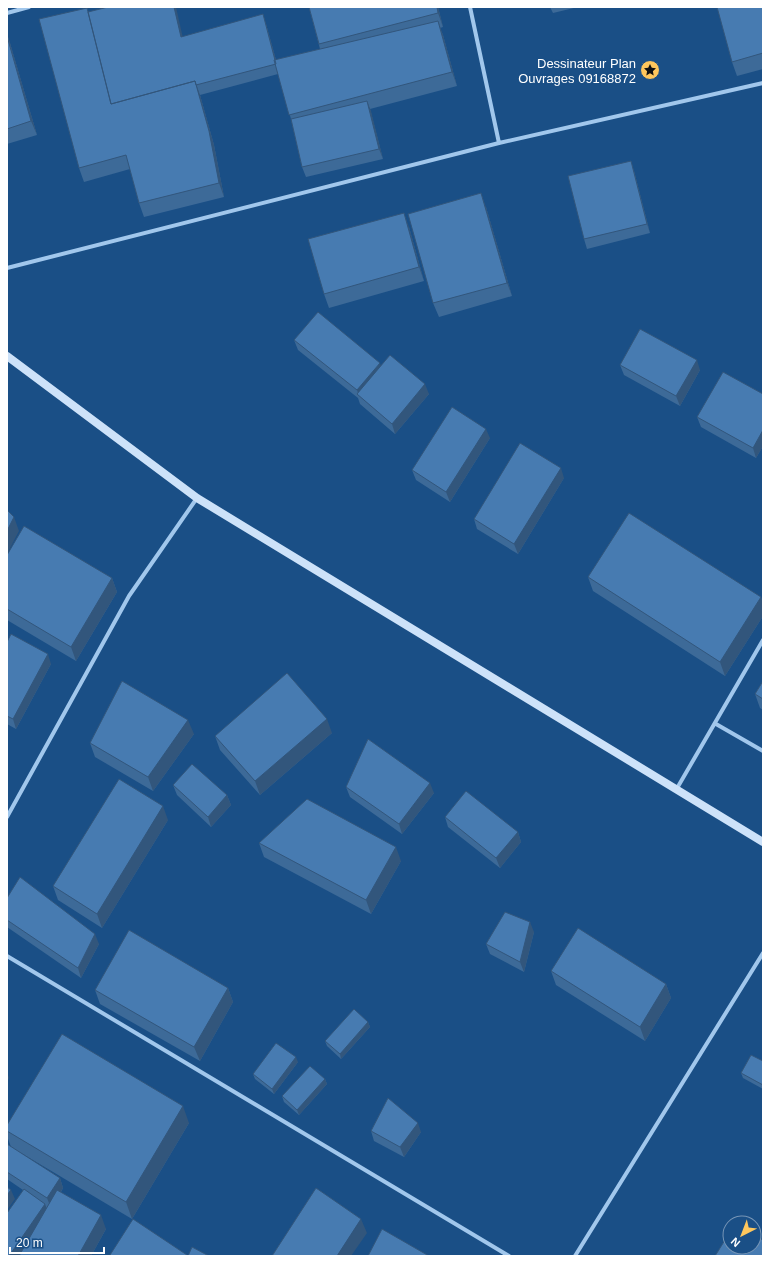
<svg xmlns="http://www.w3.org/2000/svg" width="770" height="1263" font-family="Helvetica,sans-serif">
	<style>
		.lines { fill: none; stroke-linecap: round; stroke-linejoin: round }
		.street { stroke: #a1c7ec; stroke-width: 4 }
		.secondary { stroke: #cde2f9; stroke-width: 8 }
		.wall { fill: #3d6a98 }
		.shaded-wall { fill: #32567c }
		.building { fill: #477bb1; stroke: #32567c }
		.labels { text-anchor: middle; dominant-baseline: central; stroke-width: 3; stroke-linejoin: round; paint-order: stroke }
		.poi-label { font-size: 13px; fill: #fff; stroke: #1a4f86; text-anchor: end }
	</style>
	<rect width="100%" height="100%" fill="#1a4f86"/>
	<g class="lines">
		<path class="street" d="M470 7 499 143
			M7 13 29 7
			M7 268 499 143 763 83
			M716 724 763 751
			M676 790 763 640
			M7 817 129 596 197 498
			M7 956 509 1256
			M575 1256 763 953"/>
		<path class="secondary" d="M7 356 197 498 763 842"/>
	</g>
	<path class="wall" d="M309 7H438L443 27 440 28 443 35 457 86 370 109 383 159 306 177 302 167 291 119 278 74 200 95 214 145 224 197 144 217 139 203 130 169 84 182 79 168 87 8 88 12 182 37 266 24 276 60 320 49Z
		M550 7H578L553 13Z
		M763 7V69L737 76 732 62Z
		M7 34 10 43 37 135 7 144Z
		M634 171 650 233 587 249 584 239Z
		M486 207 512 296 439 317 433 303Z
		M409 227 424 281 329 308 324 294Z
		M294 340 381 366 429 394 395 434 360 404 358 398 298 350Z
		M620 365 700 370 680 406 624 375Z
		M763 394V446L756 458 701 427 697 417Z
		M490 438 450 502 416 480 412 470Z
		M564 478 518 554 477 529 474 519Z
		M7 555 112 578 117 592 76 661 7 620Z
		M588 577 761 597 763 604V616L725 676 593 591Z
		M7 642 51 664 16 729 7 724Z
		M763 681V710L760 708 755 694Z
		M332 733 260 795 220 750 215 736Z
		M194 734 153 791 95 757 90 743Z
		M173 785 227 795 231 805 211 827 177 795Z
		M346 787 434 793 402 834 350 797Z
		M445 817 518 832 521 842 500 868 448 827Z
		M168 820 102 928 58 900 53 886Z
		M259 843 401 861 371 914 264 857Z
		M7 898 99 944 81 978 7 927Z
		M534 932 524 972 490 954 486 944Z
		M551 971 666 984 671 998 645 1041 556 985Z
		M228 988 233 1002 200 1061 100 1004 95 990Z
		M368 1022 370 1027 341 1059 327 1046 325 1041Z
		M763 1061V1089L743 1078 741 1073Z
		M298 1062 274 1094 255 1079 253 1074Z
		M325 1079 327 1084 299 1115 284 1102 282 1096Z
		M189 1123 132 1219 11 1147 7 1136V1125Z
		M371 1131 421 1132 404 1157 374 1141Z
		M7 1144 60 1178 63 1188 61 1192 106 1229 91 1256H7L23 1190 7 1179Z"/>
	<path class="shaded-wall" d="M174 7H176L185 47 181 37Z
		M437 7H438L443 27 438 13Z
		M263 14 266 24 280 74 276 64Z
		M438 21 443 35 457 86 452 72Z
		M7 34 10 43 37 135 31 121Z
		M195 81 200 95 214 145 224 197 219 183Z
		M367 101 371 111 383 159 379 149Z
		M631 161 634 171 650 233 647 224Z
		M481 193 486 207 512 296 507 283Z
		M404 213 409 227 424 281 419 267Z
		M697 360 700 370 680 406 676 396Z
		M380 363 383 372 359 396 357 390Z
		M425 384 429 394 395 434 392 424Z
		M486 429 490 438 450 502 446 492Z
		M763 430V446L756 458 753 448Z
		M561 468 564 478 518 554 514 544Z
		M14 517 19 531 7 554V531Z
		M112 578 117 592 76 661 71 647Z
		M761 597 763 604V616L725 676 720 662Z
		M48 654 51 664 16 729 13 719Z
		M327 719 332 733 260 795 255 781Z
		M188 720 194 734 153 791 148 777Z
		M430 783 434 793 402 834 399 824Z
		M227 795 231 805 211 827 208 817Z
		M163 806 168 820 102 928 97 914Z
		M518 832 521 842 500 868 496 858Z
		M396 847 401 861 371 914 366 900Z
		M530 922 534 932 524 972 520 962Z
		M95 934 99 944 81 978 78 968Z
		M666 984 671 998 645 1041 640 1027Z
		M228 988 233 1002 200 1061 194 1047Z
		M368 1022 370 1027 341 1059 340 1054Z
		M296 1057 298 1062 274 1094 272 1089Z
		M7 1072 9 1078 7 1082Z
		M325 1079 327 1084 299 1115 297 1110Z
		M183 1106 189 1123 132 1219 126 1202Z
		M418 1123 421 1132 404 1157 400 1147Z
		M60 1178 63 1188 51 1208 47 1198Z
		M11 1190 15 1199 7 1210V1195Z
		M45 1204 49 1214 20 1256H9Z
		M101 1215 106 1229 91 1256H78Z
		M361 1219 367 1233 351 1256H337Z"/>
	<path class="building" d="M108 7H174L181 37 263 14 276 64 196 85 195 81 111 104 88 12Z
		M309 7H437L438 13 319 44Z
		M717 7H763V53L732 62Z
		M87 8 111 104 195 81 209 131 219 183 139 203 126 155 79 168 39 19Z
		M438 21 452 72 289 115 274 60Z
		M7 36 31 121 7 129Z
		M367 101 379 149 302 167 291 119Z
		M631 161 647 224 584 239 568 176Z
		M481 193 507 283 433 303 408 214Z
		M404 213 419 267 324 294 308 239Z
		M318 312 380 363 357 390 294 340Z
		M640 329 697 360 676 396 620 365Z
		M390 355 425 384 392 424 357 394Z
		M723 372 763 394V430L753 448 697 417Z
		M452 407 486 429 446 492 412 470Z
		M520 443 561 468 514 544 474 519Z
		M7 510 14 517 7 531Z
		M629 513 761 597 720 662 588 577Z
		M24 526 112 578 71 647 7 609V555Z
		M11 634 48 654 13 719 7 716V642Z
		M287 673 327 719 255 781 215 736Z
		M122 681 188 720 148 777 90 743Z
		M763 681V699L755 694Z
		M368 739 430 783 399 824 346 787Z
		M192 764 227 795 208 817 173 785Z
		M119 779 163 806 97 914 53 886Z
		M466 791 518 832 496 858 445 817Z
		M307 799 396 847 366 900 259 843Z
		M20 877 95 934 78 968 7 920V898Z
		M505 912 530 922 520 962 486 944Z
		M578 928 666 984 640 1027 551 971Z
		M129 930 228 988 194 1047 95 990Z
		M354 1009 368 1022 340 1054 325 1041Z
		M62 1034 183 1106 126 1202 7 1131V1125Z
		M276 1043 296 1057 272 1089 253 1074Z
		M751 1055 763 1061V1085L741 1073Z
		M310 1066 325 1079 297 1110 282 1096Z
		M388 1098 418 1123 400 1147 371 1131Z
		M7 1144 60 1178 47 1198 7 1172Z
		M7 1187 11 1190 7 1195Z
		M316 1188 361 1219 337 1256H272Z
		M24 1189 45 1204 9 1256H7V1213Z
		M57 1190 101 1215 78 1256H19Z
		M133 1219 187 1255 186 1256H112L110 1255Z
		M382 1229 429 1256H368Z
		M730 1232V1247H754V1235L763 1240V1256H715Z
		M192 1247 209 1256H188Z"/>
	<defs>
		<symbol id="sight-disc" viewBox="-11 -11 22 22"><circle r="9.5" fill="#fec75d" stroke="#1a4f86"/><path d="M0-6L1.8-2.2L6-1.7L2.9 1.2L3.7 5.4L0 3.3L-3.7 5.4L-2.9 1.2L-6-1.7L-1.8-2.2Z" fill="#111"/></symbol>
	</defs>
	<g fill-rule="evenodd">
		<use href="#sight-disc" x="639" y="59" width="22" height="22"/>
	</g>
	<g class="labels">
		<g class="poi-label">
			<text x="636" y="63">Dessinateur Plan<tspan x="636" dy="15">Ouvrages 09168872</tspan></text>
		</g>
	</g>
	<rect width="770" height="1263" fill="none" stroke="#ffffff" stroke-width="16"/>
	<g transform="translate(742 1235) rotate(222)"><circle r="19" fill="#1a4f86" stroke="#7695b6"/>
	<path d="M0-3L7 15L0 10L-7 15Z" fill="#fec75d"/>
	<text y="-6" font-size="11" font-weight="bold" text-anchor="middle" fill="#ffffff">N</text>
	</g>
	<path d="M10 1247v6h94v-6" fill="none" stroke="#ffffff" stroke-width="2"/>
	<text x="16" y="1247" font-size="12" fill="#ffffff" stroke="#1a4f86" stroke-width="3" paint-order="stroke">20 m</text>
</svg>
